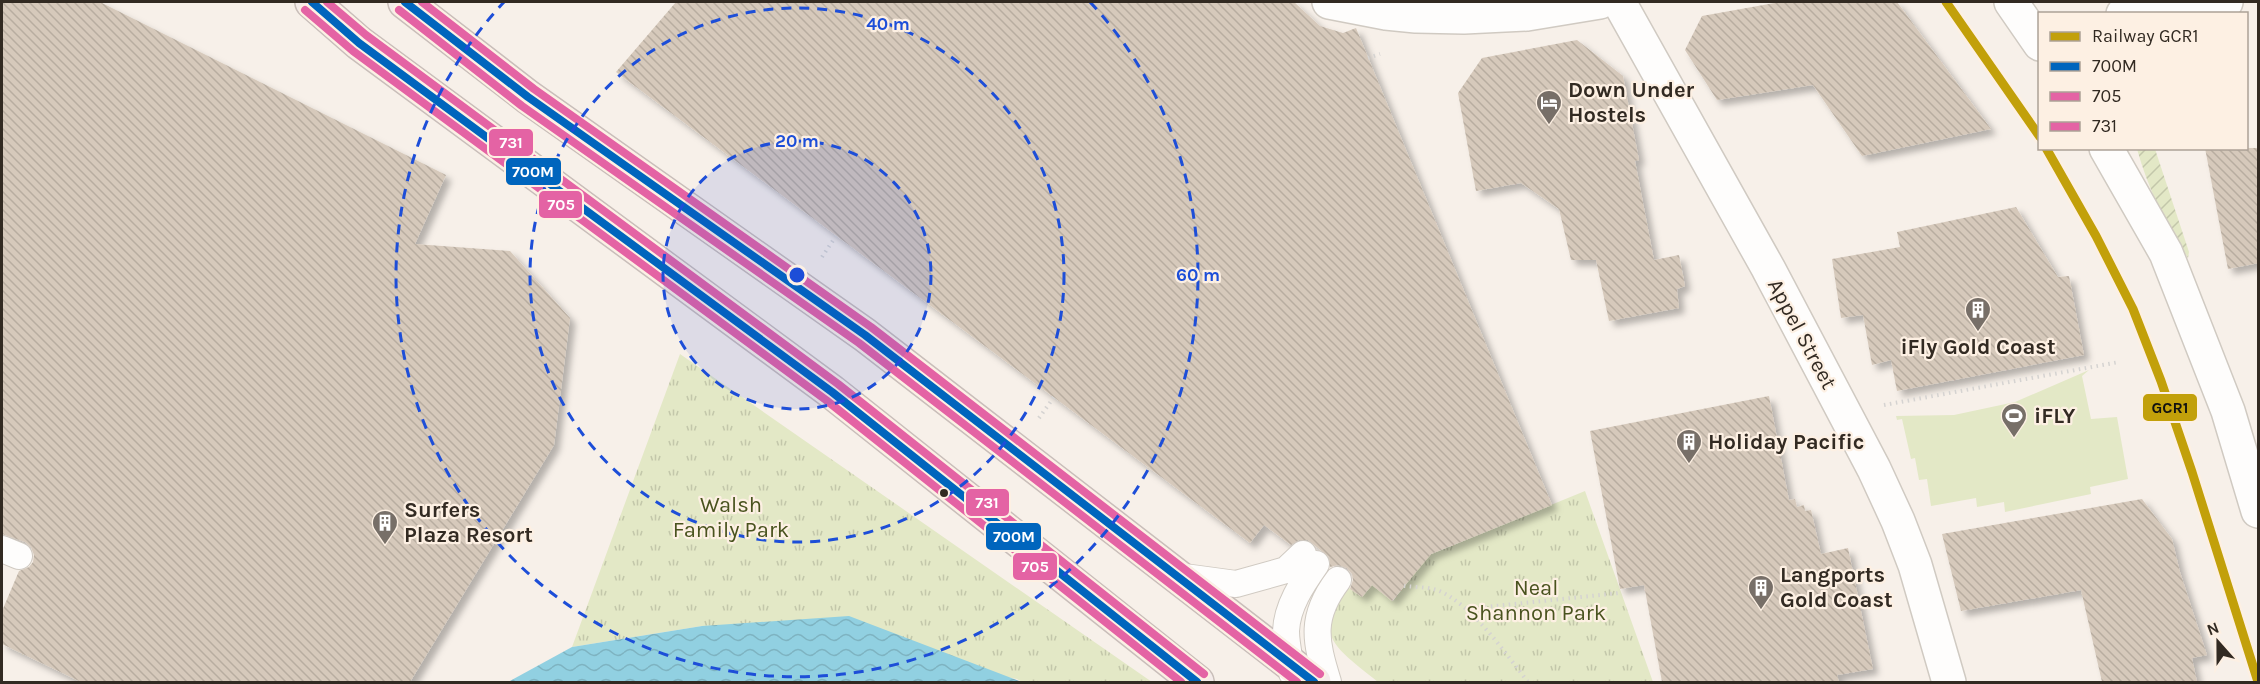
<svg xmlns="http://www.w3.org/2000/svg" width="2260" height="684" font-family="Karla,sans-serif">
	<style>
		.grass { fill: url(#grass-tufts) }
		.garden { fill: url(#garden-furrows) }
		.pitch { fill: #e3e8c6 }
		.water { fill: url(#water-waves) }
		.building { fill: url(#building-back-hatch); filter: url(#shadow) }
		.lines { fill: none; stroke-linecap: round; stroke-linejoin: round }
		.lane-casing { stroke: #d0cac2; stroke-width: 28 }
		.street-casing { stroke: #d0cac2; stroke-width: 36 }
		.secondary-casing { stroke: #d0cac2; stroke-width: 36 }
		.highway-casing { stroke: #c9beb9; stroke-width: 36 }
		.path { stroke: #d5d3d1; stroke-width: 4; stroke-dasharray: 1.5 4.5; stroke-linecap: butt }
		.lane { stroke: #fefdfc; stroke-width: 26 }
		.street { stroke: #fefdfc; stroke-width: 33 }
		.secondary { stroke: #fefdfc; stroke-width: 33 }
		.highway { stroke: #f4ecea; stroke-width: 33 }
		.bus-1-casing { stroke: #fdf0e3; stroke-width: 12 }
		.bus-2-casing { stroke: #fdf0e3; stroke-width: 12 }
		.bus-3-casing { stroke: #fdf0e3; stroke-width: 12 }
		.bus-1 { stroke: #0065bd; stroke-width: 8 }
		.bus-2 { stroke: #e463a4; stroke-width: 8 }
		.bus-3 { stroke: #e463a4; stroke-width: 8 }
		.rail-1-casing { stroke: #fdf0e3; stroke-width: 14 }
		.rail-1 { stroke: #c2a00a; stroke-width: 9 }
		.ring { fill: none; stroke: #1d4ed8; stroke-width: 3; stroke-dasharray: 10 8 }
		.bus-dot { fill: #322a22; stroke: #fdf0e3; stroke-width: 2 }
		.labels { text-anchor: middle; dominant-baseline: central; stroke-width: 4.5; stroke-linejoin: round; paint-order: stroke }
		.poi-label { font-size: 22px; font-weight: bold; fill: #322a22; stroke: #fdf0e3; text-anchor: start }
		.street-label { font-size: 22px; fill: #322a22; stroke: #fdf0e3 }
		.park-label { font-size: 22px; fill: #49531e; stroke: #fdf0e3 }
		.centre { fill: #1d4ed8; stroke: #fdf0e3; stroke-width: 3 }
		.ring-label { font-size: 18px; text-anchor: middle; font-weight: bold; fill: #1d4ed8; stroke: #fdf0e3; stroke-width: 4.5; stroke-linejoin: round; paint-order: stroke }
		.line-badge { stroke: #fdf0e3; stroke-width: 2 }
		.badge-label { font-size: 16px; text-anchor: middle; font-weight: bold; fill: #fff }
		.pale-badge-label { font-size: 16px; text-anchor: middle; font-weight: bold; fill: #111 }
	</style>
	<defs>
		<pattern id="grass-tufts" width="24" height="20" patternUnits="userSpaceOnUse" patternTransform="scale(1.5)"><rect width="24" height="20" fill="#e3e8c6"/><path d="M3 7l-1-3M5 7V3M7 7l1-3M15 17l-1-3M17 17v-4M19 17l1-3" fill="none" stroke="#c3c7aa"/></pattern>
		<pattern id="garden-furrows" width="10" height="10" patternUnits="userSpaceOnUse" patternTransform="scale(1.5)"><rect width="10" height="10" fill="#e3e8c6"/><path d="M-1 1l2-2M0 10L10 0M9 11l2-2" fill="none" stroke="#c3c7aa"/></pattern>
		<pattern id="water-waves" width="16" height="10" patternUnits="userSpaceOnUse" patternTransform="scale(1.5)"><rect width="16" height="10" fill="#91d0e1"/><path d="M0 5q4-4 8 0t8 0" fill="none" stroke="#7eb3c1"/></pattern>
		<pattern id="building-back-hatch" width="6" height="6" patternUnits="userSpaceOnUse" patternTransform="scale(1.5)"><rect width="6" height="6" fill="#d6c9bb"/><path d="M-1 5l2 2M0 0l6 6M5-1l2 2" fill="none" stroke="#b8ada0"/></pattern>
		<filter id="shadow"><feDropShadow dx="5.5" dy="5.5" stdDeviation="3" flood-color="#0004"/></filter>
	</defs>
	<rect width="100%" height="100%" fill="#f7f0e9"/>
	<path class="grass" d="M680 354 1152 682H1022L1017 679 702 626 572 647Z
		M1585 491 1653 682H1378C1342 652 1305 633 1349 588L1362 597 1372 585 1393 601 1409 580 1407 564Z"/>
	<path class="garden" d="M2137 149H2155L2189 252 2188 258C2165 225 2148 188 2137 149Z"/>
	<path class="pitch" d="M2089 370 2082 376 2091 419 2117 417 2128 479 2090 487 2091 494 2005 512 2004 502 1977 507 1976 498 1931 506 1927 479 1919 480 1915 458 1911 459 1902 419 1897 420 1896 416 1954 415 2015 402Z"/>
	<path class="water" d="M849 616 1022 682H508L572 647 702 626Z"/>
	<path class="building" d="M2 2H100L446 175 415 244 510 251 570 318 554 445 410 682H81L2 644V611L19 571 29 567 33 562 34 555 31 547 25 542 2 534Z
		M676 2H1294L1320 26 1343 33 1356 28 1552 505 1431 554 1392 601 1372 585 1362 597 1350 589 1353 580 1352 574 1347 568 1338 565 1330 567 1329 557 1308 540H1299L1291 545 1264 525 1250 543 616 72Z
		M1780 2H1897L1991 129 1862 156 1813 85 1717 100 1685 50 1702 16Z
		M1577 40 1623 76 1639 160 1635 161 1654 260 1679 255 1685 286 1677 289 1679 308 1609 321 1596 260H1571L1559 209 1521 183 1476 191 1458 93 1482 58Z
		M2205 148H2259V263L2228 269Z
		M2016 207 2058 277 2069 276 2084 355 1897 391 1891 360 1872 365 1863 315 1841 318 1832 259 1900 247 1897 232Z
		M1769 396 1789 500 1795 499 1797 507 1804 505 1805 511 1811 510 1821 554 1848 548 1873 669 1837 675 1839 682H1662L1644 585 1620 589 1590 431Z
		M2142 499 2172 539 2180 572 2207 655 2192 658 2197 682H2102L2081 590 1961 611 1942 534Z"/>
	<g class="lines">
		<defs>
			<path id="lane" d="M2 549 19 556
				M1177 576 1236 584 1286 570 1303 554
				M1292 673C1290 660 1286 645 1286 631 1287 606 1302 584 1316 564
				M1328 682C1315 640 1310 617 1338 580"/>
			<path id="street" d="M1329 2 1386 13 1416 16 1464 17 1527 14 1600 2
				M1619 2 1768 268 1874 469 1898 521 1915 565 1949 682
				M2123 14 2150 7 2193 8 2226 2"/>
			<path id="secondary" d="M2011 2 2040 44
				M2106 148 2166 253 2228 411 2258 511"/>
			<path id="highway" d="M312 2 359 43 832 392 1197 682
				M405 2 528 97 865 335 1314 682"/>
		</defs>
		<use href="#lane" class="lane-casing"/>
		<use href="#street" class="street-casing"/>
		<use href="#secondary" class="secondary-casing"/>
		<use href="#highway" class="highway-casing"/>
		<path class="path" d="M1368 58 1380 54
			M822 257 836 236
			M1884 405 2119 362
			M1039 418 1054 397
			M1404 586C1414 587 1427 587 1437 590 1471 603 1506 654 1528 682
			M1467 609 1619 593"/>
		<use href="#lane" class="lane"/>
		<use href="#street" class="street"/>
		<use href="#secondary" class="secondary"/>
		<use href="#highway" class="highway"/>
		<defs>
			<path id="bus-1" d="M312 2 359 43 832 392 1197 682
				M405 2 528 97 865 335 1314 682"/>
			<path id="bus-2" d="M305 10 353 51 826 400 1181 682
				M399 10 522 106 859 343 1297 682"/>
			<path id="bus-3" d="M327 2 366 35 838 384 1204 674
				M422 2 534 89 871 327 1320 674"/>
		</defs>
		<use href="#bus-1" class="bus-1-casing"/>
		<use href="#bus-2" class="bus-2-casing"/>
		<use href="#bus-3" class="bus-3-casing"/>
		<use href="#bus-1" class="bus-1"/>
		<use href="#bus-2" class="bus-2"/>
		<use href="#bus-3" class="bus-3"/>
		<defs>
			<path id="rail-1" d="M1946 2 2040 137
				M2046 148 2096 236 2133 309 2161 381 2192 472 2258 682"/>
		</defs>
		<use href="#rail-1" class="rail-1-casing"/>
		<use href="#rail-1" class="rail-1"/>
	</g>
	<circle cx="797" cy="275" r="134" fill="#1d4ed8" fill-opacity=".12"/>
	<g class="ring">
		<circle cx="797" cy="275" r="134"/>
		<circle cx="797" cy="275" r="267"/>
		<path d="M1090 2A401 401 0 1 1 504 2"/>
	</g>
	<defs>
		<symbol id="hotel-pin" viewBox="-11 -11 22 30"><path d="M0 17L-7.5 6A9.5 9.5 0 1 1 7.5 6Z" fill="#776f68" stroke="#fdf0e3"/><path d="M-6-4.5h1.5V1H6V5H4.5V3h-9V5H-6ZM-4 0a1.8 1.8 0 1 1 3.6 0ZM.5 0V-2.5h3Q6-2.5 6 0Z" fill="#fff"/></symbol>
		<symbol id="building-pin" viewBox="-11 -11 22 30"><path d="M0 17L-7.5 6A9.5 9.5 0 1 1 7.5 6Z" fill="#776f68" stroke="#fdf0e3"/><path d="M-4-6H4V6H1V3H-1V6H-4ZM-2.5-4.3h1.7v1.8h-1.7ZM.8-4.3h1.7v1.8H.8ZM-2.5-1h1.7V.8h-1.7ZM.8-1h1.7V.8H.8Z" fill="#fff"/></symbol>
		<symbol id="stadium-pin" viewBox="-11 -11 22 30"><path d="M0 17L-7.5 6A9.5 9.5 0 1 1 7.5 6Z" fill="#776f68" stroke="#fdf0e3"/><path d="M0-5a6.5 5 0 1 0 0 10a6.5 5 0 1 0 0-10ZM-3.5-1.8h7v3.6h-7Z" fill="#fff"/></symbol>
	</defs>
	<g fill-rule="evenodd">
		<use href="#hotel-pin" x="1534" y="88" width="30" height="40"/>
		<use href="#building-pin" x="1963" y="295" width="30" height="40"/>
		<use href="#stadium-pin" x="1999" y="401" width="30" height="40"/>
		<use href="#building-pin" x="1674" y="427" width="30" height="40"/>
		<use href="#building-pin" x="370" y="508" width="30" height="40"/>
		<use href="#building-pin" x="1746" y="573" width="30" height="40"/>
	</g>
	<circle class="bus-dot" cx="944" cy="493" r="5"/>
	<g class="labels">
		<g class="poi-label">
			<text x="1568" y="90">Down Under<tspan x="1568" dy="25">Hostels</tspan></text>
			<text x="1978" y="347" text-anchor="middle">iFly Gold Coast</text>
			<text x="2034" y="416">iFLY</text>
			<text x="1708" y="442">Holiday Pacific</text>
			<text x="404" y="510">Surfers<tspan x="404" dy="25">Plaza Resort</tspan></text>
			<text x="1780" y="575">Langports<tspan x="1780" dy="25">Gold Coast</tspan></text>
		</g>
		<g class="street-label">
			<text transform="translate(1802 334) rotate(62)">Appel Street</text>
		</g>
		<g class="park-label">
			<text x="731" y="505">Walsh<tspan x="731" dy="25">Family Park</tspan></text>
			<text x="1536" y="588">Neal<tspan x="1536" dy="25">Shannon Park</tspan></text>
		</g>
	</g>
	<circle cx="797" cy="275" r="9" class="centre"/>
	<g class="ring-label">
		<text x="888" y="30">40 m</text>
		<text x="797" y="147">20 m</text>
		<text x="1198" y="281">60 m</text>
	</g>
	<g class="line-badge">
		<rect x="488" y="128" width="46" height="29" rx="6" fill="#e463a4"/>
		<rect x="505" y="157" width="57" height="29" rx="6" fill="#0065bd"/>
		<rect x="538" y="190" width="45" height="29" rx="6" fill="#e463a4"/>
		<rect x="2142" y="393" width="56" height="29" rx="6" fill="#c2a00a"/>
		<rect x="965" y="488" width="45" height="29" rx="6" fill="#e463a4"/>
		<rect x="985" y="522" width="57" height="29" rx="6" fill="#0065bd"/>
		<rect x="1012" y="552" width="46" height="29" rx="6" fill="#e463a4"/>
	</g>
	<g class="badge-label">
		<text x="511" y="148">731</text>
		<text x="533" y="177">700M</text>
		<text x="561" y="210">705</text>
		<text x="987" y="508">731</text>
		<text x="1014" y="542">700M</text>
		<text x="1035" y="572">705</text>
	</g>
	<g class="pale-badge-label">
		<text x="2170" y="413">GCR1</text>
	</g>
	<rect width="2260" height="684" fill="none" stroke="#322a22" stroke-width="6"/>
	<rect x="2038" y="12" width="210" height="138" fill="#fdf0e3" stroke="#aca196" stroke-width="1.5"/>
	<rect x="2050" y="32" width="30" height="9" fill="#c2a00a" stroke="#aca196" stroke-width="1.5"/>
	<text x="2092" y="42" font-size="18" fill="#322a22">Railway GCR1</text>
	<rect x="2050" y="62" width="30" height="9" fill="#0065bd" stroke="#aca196" stroke-width="1.5"/>
	<text x="2092" y="72" font-size="18" fill="#322a22">700M</text>
	<rect x="2050" y="92" width="30" height="9" fill="#e463a4" stroke="#aca196" stroke-width="1.5"/>
	<text x="2092" y="102" font-size="18" fill="#322a22">705</text>
	<rect x="2050" y="122" width="30" height="9" fill="#e463a4" stroke="#aca196" stroke-width="1.5"/>
	<text x="2092" y="132" font-size="18" fill="#322a22">731</text>
	<g transform="translate(2218 642) rotate(339)" stroke="#fdf0e3" stroke-width="4.5" paint-order="stroke">
	<path d="M0-4.5L10 22L0 15L-10 22Z" fill="#322a22"/>
	<text y="-9" font-size="16" font-weight="bold" text-anchor="middle" fill="#322a22">N</text>
	</g>
</svg>
